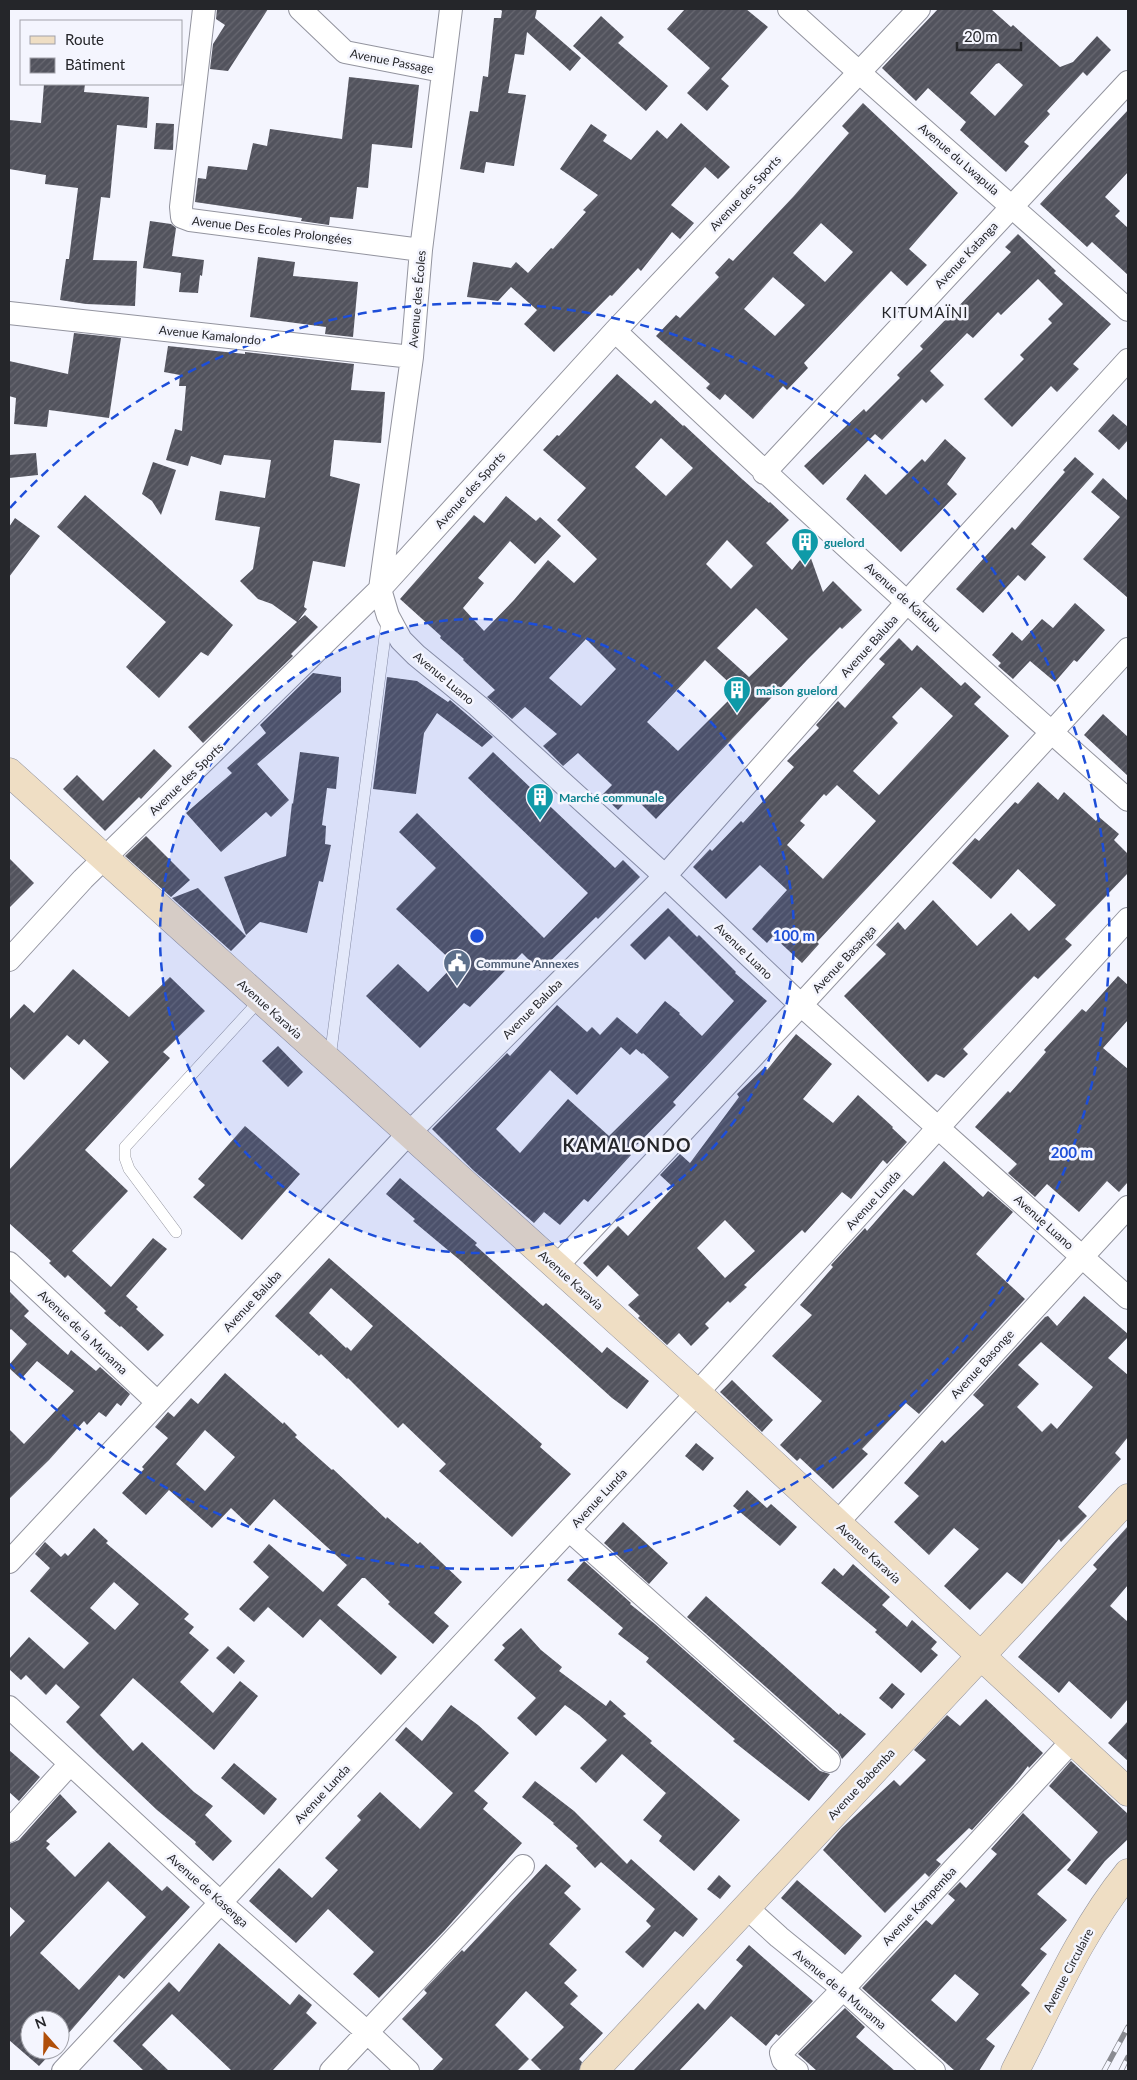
<svg xmlns="http://www.w3.org/2000/svg" width="1137" height="2080" font-family="Lato,sans-serif">
	<style>
		.building { fill: url(#building-hatch); fill-rule: evenodd }
		.lines { fill: none; stroke-linecap: round; stroke-linejoin: round }
		.lane-casing { stroke: #93949f; stroke-width: 12 }
		.street-casing { stroke: #93949f; stroke-width: 24 }
		.secondary-casing { stroke: #93949f; stroke-width: 29 }
		.lane { stroke: #fff; stroke-width: 11 }
		.street { stroke: #fff; stroke-width: 22 }
		.secondary { stroke: #efdec4; stroke-width: 28 }
		.rail-casing { stroke: #8a8b91; stroke-width: 5.5 }
		.rail { stroke: #f4f5fe; stroke-width: 4; stroke-dasharray: 11; stroke-linecap: butt }
		.ring { fill: none; stroke: #1d4ed8; stroke-width: 2.5; stroke-dasharray: 9 6 }
		.labels { text-anchor: middle; dominant-baseline: central; stroke-width: 5; stroke-linejoin: round; paint-order: stroke }
		.street-label { font-size: 12px; fill: #25262a; stroke: #f4f5fe }
		.culture-label { font-size: 12px; font-weight: bold; fill: #0d838f; stroke: #f4f5fe; text-anchor: start }
		.service-label { font-size: 12px; font-weight: bold; fill: #4e5e75; stroke: #f4f5fe; text-anchor: start }
		.quarter-label { font-size: 15px; letter-spacing: 1px; fill: #25262a; stroke: #f4f5fe }
		.district-label { font-size: 18px; font-weight: bold; letter-spacing: 1px; fill: #25262a; stroke: #f4f5fe }
		.centre { fill: #1d4ed8; stroke: #f4f5fe; stroke-width: 2.5 }
		.ring-label { font-size: 15px; text-anchor: middle; font-weight: bold; fill: #1d4ed8; stroke: #f4f5fe; stroke-width: 5; stroke-linejoin: round; paint-order: stroke }
	</style>
	<defs>
		<pattern id="building-hatch" width="6" height="6" patternUnits="userSpaceOnUse" patternTransform="scale(1.25)"><rect width="6" height="6" fill="#52535d"/><path d="M-1 1l2-2M0 6l6-6M5 7l2-2" fill="none" stroke="#686871"/></pattern>
	</defs>
	<rect width="100%" height="100%" fill="#f4f5fe"/>
	<path class="building" d="M217 9H268L228 71 210 69 213 44 225 25 216 19Z
		M500 9H537L535 18 581 58 570 71 527 32 524 55 515 54 508 93 526 95 514 166 486 162 484 173 460 169 470 111 478 112 483 76 488 77 494 18H501L502 11Z
		M685 9H746L768 27 721 79 729 86 707 111 687 93 710 68 667 29Z
		M938 9H991L1011 27 1013 25 1060 67 1073 62 1097 36 1111 50 1087 76 1083 72 1047 111 1050 114 1024 142 1029 146 1006 172 960 130 966 122 928 88 916 101 882 68ZM999 63 1023 85 995 116 970 93 996 64Z
		M601 16 624 37 618 43 668 86 646 111 573 46Z
		M349 77 419 85 412 148 372 144 368 188 357 187 353 219 330 217 329 225 301 221 302 218 195 202 198 178 206 179 208 166 247 170 253 143 267 146 270 129 342 139Z
		M44 84H85L84 92 149 97 147 128 117 125 110 198 101 197 93 260 137 261 135 306 86 304 60 300 66 259H69L78 188 45 184 46 175 9 169V120L41 123Z
		M863 103 958 193 909 249 927 265 907 286 891 271 804 363 808 368 787 390 783 386 753 419 725 394 720 400 706 388 710 384 656 336 676 315 680 318 719 277 715 273 729 258 733 261 793 197 849 133 842 126ZM821 223 853 252 825 282 793 253ZM773 277 805 305 775 336 744 309Z
		M1128 110V172L1105 197 1120 211 1115 216 1128 228V275L1092 242 1087 247 1040 204Z
		M156 123 174 124 173 150 154 149Z
		M681 123 730 167 718 179 705 167 671 205 694 223 680 239 672 232 641 271 638 268 612 296 610 295 554 352 524 324 537 310 511 287 498 301 467 297 473 262 511 268 516 262 528 273 551 248 553 249 586 212 583 210 598 195 560 169 591 124 607 135 603 141 631 160 657 130 667 139Z
		M150 221 171 224 176 228 172 256 204 260 202 276 200 275 198 293 179 292 181 273 143 268Z
		M1018 234 1056 271 1054 273 1111 324 1073 364 1079 369 1057 392 1051 386 1012 427 984 399 1024 359 1020 355 1052 323 1048 319 1063 304 1038 279 1001 315 998 312 973 338 967 333 930 371 944 385 926 403 922 399 882 440 875 434 823 485 804 466 864 409 866 412 900 378 897 375 923 349 920 346 1011 252 1005 247Z
		M258 257 295 262 293 276 358 282 353 337 325 334 326 327 250 317Z
		M74 333 121 338 109 418 49 410 47 427 14 424 16 398 9 396V361L68 374Z
		M168 346 245 354V352L354 364 351 390 385 392 381 443 334 440 330 476 360 484 345 567 313 561 304 607 307 609 298 621 305 615 318 627 291 654 293 656 203 743 188 727 297 622 272 604 258 599 240 581 253 569 260 527 215 520 220 491 265 498 271 460 224 455 221 465 191 456 188 466 166 460 175 429 182 431 186 386H179L180 375 164 372Z
		M617 374 651 404 655 400 683 426 684 425 742 479 769 503 770 502 789 520 766 543 792 570 808 550 823 592 833 581 862 610 842 629 840 627 807 660 656 819 632 795 618 810 602 795 612 785 578 753 563 766 543 746 557 734 525 707 512 719 487 697 495 690 463 660 464 659 440 638 441 636 400 599 474 515 484 523 506 496 536 521 540 517 561 536 535 564 510 541 478 578 484 583 463 608 484 631 514 600 548 560 574 583 597 559 557 520 586 488 543 450 557 435 559 436ZM661 438 693 468 666 496 635 467ZM727 540 753 566 731 589 706 564ZM756 608 788 639 749 677 717 648ZM586 639 616 669 581 706 549 678ZM705 660 738 691 678 751 647 722Z
		M1113 414 1128 427V440L1119 450 1098 431Z
		M945 439 966 458 947 484 957 494 901 552 846 499 865 474 886 495 922 459 925 462Z
		M36 453 38 475 9 478V455Z
		M1075 457 1094 474 1031 544 1046 557 1025 581 1018 575 983 613 956 589 1012 527 1015 530 1065 472 1063 470Z
		M153 462 176 470 161 515 152 501 142 494Z
		M1103 478 1128 501V598L1083 559 1120 517 1091 492Z
		M85 495 233 625 208 656 201 652 159 698 126 667 166 622 57 527Z
		M15 518 40 536 9 577V527Z
		M1075 603 1105 630 1077 662 1074 660 1055 682 1030 661 1013 679 998 666 1001 663 992 655 1012 632 1022 641 1042 619 1053 628Z
		M899 638 912 651 917 645 961 686 965 682 981 697 974 704 1009 736 817 942 819 944 802 963 773 936 767 943 752 929 787 890 760 865 726 899 693 867 710 849 712 851 741 821 743 823 794 767 787 761 819 728 816 725 838 701 845 708 885 664 879 659ZM921 687 953 716 879 795 853 771 898 723 892 717ZM837 785 876 821 823 879 787 845 805 825 800 821 824 794 826 796Z
		M313 673 341 677V692L257 764 289 800 271 817 266 812 221 852 186 813 232 773 227 768 266 733 260 725Z
		M387 677 417 681 448 702 450 700 493 737 482 747 437 713 424 733 416 794 373 789Z
		M1103 714 1128 737V776L1084 735Z
		M154 749 172 766 141 799 139 797 105 831 63 789 77 775 103 801Z
		M300 752 339 757 336 789 327 788 322 825 326 826 325 844 331 845 323 882 319 881 307 933 260 922 246 935 224 877 286 856 292 803 293 804Z
		M493 752 615 868 623 860 640 877 598 919 596 917 540 971 522 953 470 1007 464 1003 420 1048 366 996 398 964 428 992 455 964 396 909 436 868 399 832 417 813 544 938 588 893 468 778Z
		M1038 782 1058 800 1064 792 1096 821 1099 817 1119 834 1114 840 1128 854V873L1065 939 1072 945 1038 979 1034 976 963 1049 968 1054 944 1078 936 1074 928 1082 844 996 886 954 876 945 898 922 905 930 933 900 977 946 1011 913 1029 931 1056 905 1018 869 991 899 952 863 975 838 979 841 1015 802 1018 804Z
		M146 836 190 880 171 897 125 856Z
		M9 858 34 883 9 908Z
		M198 888 246 936 231 951 172 898Z
		M668 908 697 937 699 935 736 972 735 973 767 1001 673 1102 676 1105 629 1153 631 1155 588 1202 584 1199 560 1225 544 1212 534 1223 473 1170 432 1129 507 1053 510 1056 557 1005 587 1032 592 1027 600 1035 617 1017 637 1034 665 1001 680 1013 679 1014 702 1036 734 1001 669 936 645 960 630 945ZM621 1047 630 1055 636 1049 642 1054 643 1053 669 1077 609 1136 568 1099 520 1153 496 1129 550 1070 577 1095Z
		M73 969 129 1017 170 977 205 1011 163 1052 170 1058 85 1150 128 1191 72 1251 111 1287 153 1238 167 1249 126 1296 138 1307 136 1309 164 1335 148 1351 121 1326 120 1327 104 1313 106 1311 68 1275 65 1278 49 1263 51 1261 9 1223V1170L109 1062 84 1039 79 1045 67 1035 24 1080 9 1066V1020L24 1004 34 1013Z
		M1118 976 1128 985V1020L1103 1048 1128 1069V1182L1119 1192 1107 1181 1079 1212 1047 1184 1035 1197 1008 1173 1017 1164 975 1127 1008 1091 1010 1093 1046 1052 1044 1050 1082 1009 1086 1012Z
		M796 1034 832 1064 803 1099 833 1123 858 1095 893 1127 892 1128 907 1142 887 1164 883 1160 851 1199 842 1192 805 1233 802 1230 744 1285 747 1287 730 1303 728 1301 705 1324 709 1328 691 1346 679 1333 667 1345 638 1318 640 1316 628 1305 639 1295 608 1265 597 1277 583 1263 618 1226 628 1236 673 1187 660 1175 680 1154 690 1163 739 1097 737 1094 765 1067 767 1070ZM725 1220 755 1251 725 1278 697 1248Z
		M278 1046 303 1072 288 1087 262 1061Z
		M245 1126 300 1174 242 1240 193 1197 205 1185 198 1179Z
		M944 1161 983 1197 988 1191 991 1193 1013 1212 976 1254 1025 1299 919 1414 906 1403 862 1449 868 1454 833 1489 800 1458 797 1461 780 1445 822 1401 772 1356 812 1315 800 1305 833 1267 831 1265 865 1228 867 1231 904 1189 913 1196Z
		M400 1178 477 1243 475 1245 543 1306 546 1303 602 1353 607 1347 649 1381 627 1409 612 1398 461 1261 413 1221 415 1219 386 1194Z
		M329 1258 542 1444 540 1447 571 1474 512 1537 439 1471 446 1464 403 1423 398 1428 348 1378 347 1379 321 1354 319 1356 275 1316ZM331 1288 373 1326 351 1351 347 1347 346 1348 309 1313Z
		M9 1291 29 1311 24 1316 68 1355 71 1350 96 1371 100 1367 130 1394 121 1406 117 1403 106 1417 99 1412 87 1425 84 1421 49 1460 9 1499V1429L24 1444 74 1391 37 1361 21 1379 9 1368V1365L27 1344 11 1329 9 1331Z
		M1084 1296 1128 1334V1337L1108 1358 1128 1375V1437L1115 1453 1121 1459 1078 1507 1087 1516 1061 1542 1059 1539 1022 1584 1007 1572 970 1610 944 1586 979 1549 954 1528 929 1555 894 1522 919 1496 904 1483 942 1440 945 1443 984 1405 973 1395 1045 1317 1048 1316 1057 1326ZM1041 1342 1093 1387 1057 1429 1051 1423 1042 1432 1017 1407 1039 1384 1018 1365Z
		M225 1373 283 1424 284 1422 297 1435 295 1437 332 1470 333 1469 386 1519 387 1517 418 1544 420 1542 462 1582 434 1613 449 1626 433 1644 388 1604 390 1602 365 1578H362L337 1605 397 1657 381 1675 320 1619 303 1638 268 1607 254 1622 239 1609 269 1577 253 1562 269 1544 323 1592 347 1565 274 1499 250 1526 231 1508 212 1528 169 1490 146 1515 122 1493 144 1469 142 1467 168 1438 155 1427 168 1412 174 1417 191 1398 198 1404ZM205 1430 235 1457 205 1491 176 1464Z
		M732 1380 773 1420 762 1432 720 1392Z
		M696 1443 714 1458 703 1471 685 1456Z
		M747 1490 767 1508 771 1504 797 1527 780 1546 733 1506Z
		M623 1522 668 1563 649 1584 604 1543Z
		M1128 1526V1585L1110 1606 1128 1622V1699L1111 1719 1069 1681 1059 1693 1018 1657 1097 1569 1093 1565Z
		M94 1528 108 1541 106 1543 189 1614 184 1619 194 1627 189 1633 209 1650 180 1682 213 1713 240 1681 258 1696 214 1750 133 1678 100 1715 133 1751 142 1742 194 1792 213 1806 205 1815 232 1841 213 1861 195 1844 196 1842 157 1810 98 1754 66 1722 80 1707 56 1684 46 1695 26 1675 21 1680 9 1669V1659L29 1637 64 1669 89 1643 30 1591 50 1568 35 1554 45 1542 61 1557 65 1553 68 1556ZM114 1582 139 1604 115 1630 90 1608Z
		M584 1561 631 1603 630 1604 655 1624 820 1771 830 1774 809 1801 733 1741 735 1739 646 1662 649 1658 618 1634 623 1628 567 1580Z
		M853 1564 890 1597 882 1605 907 1627 912 1620 937 1642 931 1649 938 1655 921 1673 875 1632 877 1630 821 1583 834 1568 843 1576Z
		M706 1596 839 1715 840 1713 866 1734 842 1759 838 1751 687 1617Z
		M521 1628 541 1650 562 1667 559 1671 606 1706 610 1700 626 1714 623 1716 652 1741 650 1743 740 1820 694 1871 659 1841 662 1836 643 1820 666 1793 622 1754 596 1783 580 1768 607 1740 579 1715 565 1705 536 1736 517 1718 536 1698 494 1660 505 1648 502 1645Z
		M228 1646 245 1661 234 1674 216 1658Z
		M892 1683 905 1694 892 1709 879 1698Z
		M986 1699 1043 1753 1029 1768 1028 1766 1014 1784 972 1830 969 1828 936 1860 941 1864 929 1877 925 1873 885 1913 823 1850 842 1828 894 1780 900 1786 926 1760 914 1750 947 1715 960 1726Z
		M451 1705 478 1725 509 1753 474 1791 488 1803 483 1809 522 1843 445 1930 379 1998 353 1974 374 1952 328 1909 296 1943 249 1901 279 1868 312 1898 338 1870 325 1858 361 1820 357 1816 380 1792 420 1829 453 1793 395 1740 406 1727 422 1741Z
		M1128 1721V1761L1108 1743Z
		M9 1750 40 1777 19 1801 9 1792Z
		M1071 1761 1128 1814V1839L1105 1861 1086 1885 1067 1870 1098 1832 1049 1786Z
		M234 1763 277 1799 264 1815 221 1778Z
		M535 1781 574 1811 627 1864 631 1859 698 1919 683 1937 675 1931 643 1968 625 1952 651 1926 646 1921 655 1909 601 1862 595 1868 576 1848 578 1846 553 1824 554 1823 522 1797Z
		M60 1794 77 1812 46 1841 50 1844 46 1848 75 1877 109 1842 162 1891 167 1886 190 1907 124 1979 119 1975 60 2043V2020H30V2050H54L39 2066 9 2040V1938L25 1921 9 1906V1844L19 1840ZM108 1881 146 1917 79 1990 40 1953Z
		M1023 1813 1071 1860 1037 1894 1067 1920 1040 1949 1047 1954 1021 1985 1030 1993 986 2039 995 2046 979 2071H955L862 1988 926 1920 932 1925 955 1900 948 1894 960 1882 966 1888 997 1854 991 1849ZM955 1974 979 1994 956 2022 931 2000Z
		M546 1864 571 1886 564 1893 581 1909 549 1944 577 1970 564 1983 578 1996 570 2004 603 2033 579 2059 582 2062 579 2071H542L531 2060 564 2027 526 1991 495 2025 529 2059 517 2071H432L443 2059 402 2019 427 1993 424 1990 462 1950 464 1952Z
		M719 1875 731 1886 720 1899 707 1889Z
		M797 1880 862 1936 845 1955 781 1898Z
		M219 1943 290 2005 299 1994 312 2005 306 2013 317 2023 272 2071H232L172 2014 142 2045 169 2071H144L113 2041 169 1982 179 1992Z
		M749 1945 813 2001 779 2036 776 2034 766 2046 731 2016 679 2071H633L698 2003 705 2010 743 1966 736 1960Z
		M845 2008 865 2027 856 2037 895 2071H817L798 2054Z"/>
	<g class="lines">
		<defs>
			<path id="lane" d="M330 1058 387 621
				M176 1232 129 1169 125 1158V1147L260 1000"/>
			<path id="street" d="M204 9 181 207 182 217 190 220 421 250
				M300 9 345 52 442 71
				M451 9 421 250 412 357 380 589 388 616 401 640 416 655 478 706 665 876 801 1005 1128 1298
				M789 9C900 111 1016 209 1128 310
				M9 313 412 357
				M615 331C783 490 954 647 1128 800
				M764 473 1128 82
				M9 960 83 879 380 589 615 331 919 9
				M9 1263 157 1402
				M556 1267 801 1005 1128 649
				M837 1523 1128 1207
				M569 1530 829 1761
				M9 1562 408 1134 665 876 917 591 1128 360
				M9 1707 221 1903 368 2033 408 2071
				M9 1831 70 1764
				M746 1907 779 1937 843 1989 934 2071
				M63 2071 697 1393 1128 919
				M331 2071 523 1866
				M797 2071 783 2060 781 2053 843 1989 1073 1740"/>
			<path id="secondary" d="M9 772 697 1393 1128 1792
				M594 2071 1128 1498
				M1015 2071C1050 2004 1080 1932 1128 1873"/>
		</defs>
		<use href="#lane" class="lane-casing"/>
		<use href="#street" class="street-casing"/>
		<use href="#secondary" class="secondary-casing"/>
		<use href="#lane" class="lane"/>
		<use href="#street" class="street"/>
		<use href="#secondary" class="secondary"/>
		<defs>
			<path id="rail" d="M1104 2071 1128 2027
				M1121 2071 1128 2057"/>
		</defs>
		<use href="#rail" class="rail-casing"/>
		<use href="#rail" class="rail"/>
	</g>
	<circle cx="477" cy="936" r="317" fill="#1d4ed8" fill-opacity=".12"/>
	<g class="ring">
		<circle cx="477" cy="936" r="317"/>
		<path d="M10 508A633 633 0 1 1 10 1364"/>
	</g>
	<defs>
		<symbol id="building-pin" viewBox="-11 -11 22 30"><path d="M0 17L-7.5 6A9.5 9.5 0 1 1 7.5 6Z" fill="#0f9aa8" stroke="#f4f5fe"/><path d="M-4-6H4V6H1V3H-1V6H-4ZM-2.5-4.3h1.7v1.8h-1.7ZM.8-4.3h1.7v1.8H.8ZM-2.5-1h1.7V.8h-1.7ZM.8-1h1.7V.8H.8Z" fill="#fff"/></symbol>
		<symbol id="civic-pin" viewBox="-11 -11 22 30"><path d="M0 17L-7.5 6A9.5 9.5 0 1 1 7.5 6Z" fill="#5c6f8a" stroke="#f4f5fe"/><path d="M-.6-6.5H3V-4.5H.6V-3L4-1V1h2V6H-6V1h2V-1L-.6-3ZM-1.2 2.5V6h2.4V2.5Z" fill="#fff"/></symbol>
	</defs>
	<g fill-rule="evenodd">
		<use href="#building-pin" x="789" y="526" width="32" height="43"/>
		<use href="#building-pin" x="721" y="674" width="32" height="43"/>
		<use href="#building-pin" x="524" y="781" width="32" height="43"/>
		<use href="#civic-pin" x="441" y="947" width="32" height="43"/>
	</g>
	<g class="labels">
		<g class="street-label">
			<text transform="translate(392 61) rotate(11)">Avenue Passage</text>
			<text transform="translate(959 159) rotate(41)">Avenue du Lwapula</text>
			<text transform="translate(745 193) rotate(-47)">Avenue des Sports</text>
			<text transform="translate(272 230) rotate(7)">Avenue Des Ecoles Prolongées</text>
			<text transform="translate(966 255) rotate(-47)">Avenue Katanga</text>
			<text transform="translate(417 299) rotate(-85)">Avenue des Écoles</text>
			<text transform="translate(210 335) rotate(6)">Avenue Kamalondo</text>
			<text transform="translate(470 490) rotate(-48)">Avenue des Sports</text>
			<text transform="translate(903 597) rotate(42)">Avenue de Kafubu</text>
			<text transform="translate(869 646) rotate(-48)">Avenue Baluba</text>
			<text transform="translate(444 678) rotate(40)">Avenue Luano</text>
			<text transform="translate(186 779) rotate(-44)">Avenue des Sports</text>
			<text transform="translate(744 951) rotate(44)">Avenue Luano</text>
			<text transform="translate(844 959) rotate(-47)">Avenue Basanga</text>
			<text transform="translate(270 1009) rotate(42)">Avenue Karavia</text>
			<text transform="translate(532 1009) rotate(-45)">Avenue Baluba</text>
			<text transform="translate(873 1200) rotate(-48)">Avenue Lunda</text>
			<text transform="translate(1044 1222) rotate(42)">Avenue Luano</text>
			<text transform="translate(571 1280) rotate(42)">Avenue Karavia</text>
			<text transform="translate(252 1301) rotate(-47)">Avenue Baluba</text>
			<text transform="translate(83 1332) rotate(43)">Avenue de la Munama</text>
			<text transform="translate(982 1364) rotate(-48)">Avenue Basonge</text>
			<text transform="translate(599 1498) rotate(-47)">Avenue Lunda</text>
			<text transform="translate(869 1553) rotate(43)">Avenue Karavia</text>
			<text transform="translate(861 1784) rotate(-47)">Avenue Babemba</text>
			<text transform="translate(322 1794) rotate(-47)">Avenue Lunda</text>
			<text transform="translate(208 1890) rotate(42)">Avenue de Kasenga</text>
			<text transform="translate(919 1906) rotate(-47)">Avenue Kampemba</text>
			<text transform="translate(1068 1970) rotate(-62)">Avenue Circulaire</text>
			<text transform="translate(840 1989) rotate(40)">Avenue de la Munama</text>
		</g>
		<g class="culture-label">
			<text x="824" y="542">guelord</text>
			<text x="756" y="690">maison guelord</text>
			<text x="559" y="797">Marché communale</text>
		</g>
		<g class="service-label">
			<text x="476" y="963">Commune Annexes</text>
		</g>
		<g class="quarter-label">
			<text x="925" y="312">KITUMAÏNI</text>
		</g>
		<g class="district-label">
			<text x="627" y="1145">KAMALONDO</text>
		</g>
	</g>
	<circle cx="477" cy="936" r="8" class="centre"/>
	<g class="ring-label">
		<text x="794" y="941">100 m</text>
		<text x="1072" y="1158">200 m</text>
	</g>
	<rect width="1137" height="2080" fill="none" stroke="#25262a" stroke-width="20"/>
	<rect x="20" y="20" width="162" height="65" fill="#f4f5fe" stroke="#a1a2a9"/>
	<rect x="30" y="36" width="25" height="8" fill="#efdec4" stroke="#a1a2a9"/>
	<text x="65" y="45" font-size="15" fill="#25262a">Route</text>
	<rect x="30" y="58" width="25" height="15" fill="url(#building-hatch)" stroke="#a1a2a9"/>
	<text x="65" y="70" font-size="15" fill="#25262a">Bâtiment</text>
	<g transform="translate(45 2035) rotate(340)"><circle r="24" fill="#f4f5fe" stroke="#a1a2a9"/>
	<path d="M0-4L9 19L0 12L-9 19Z" fill="#b04f0a"/>
	<text y="-8" font-size="14" font-weight="bold" text-anchor="middle" fill="#25262a">N</text>
	</g>
	<path d="M957 42v8h64v-8" fill="none" stroke="#25262a" stroke-width="2.5"/>
	<text x="964" y="42" font-size="15" fill="#25262a" stroke="#f4f5fe" stroke-width="4" paint-order="stroke">20 m</text>
</svg>
